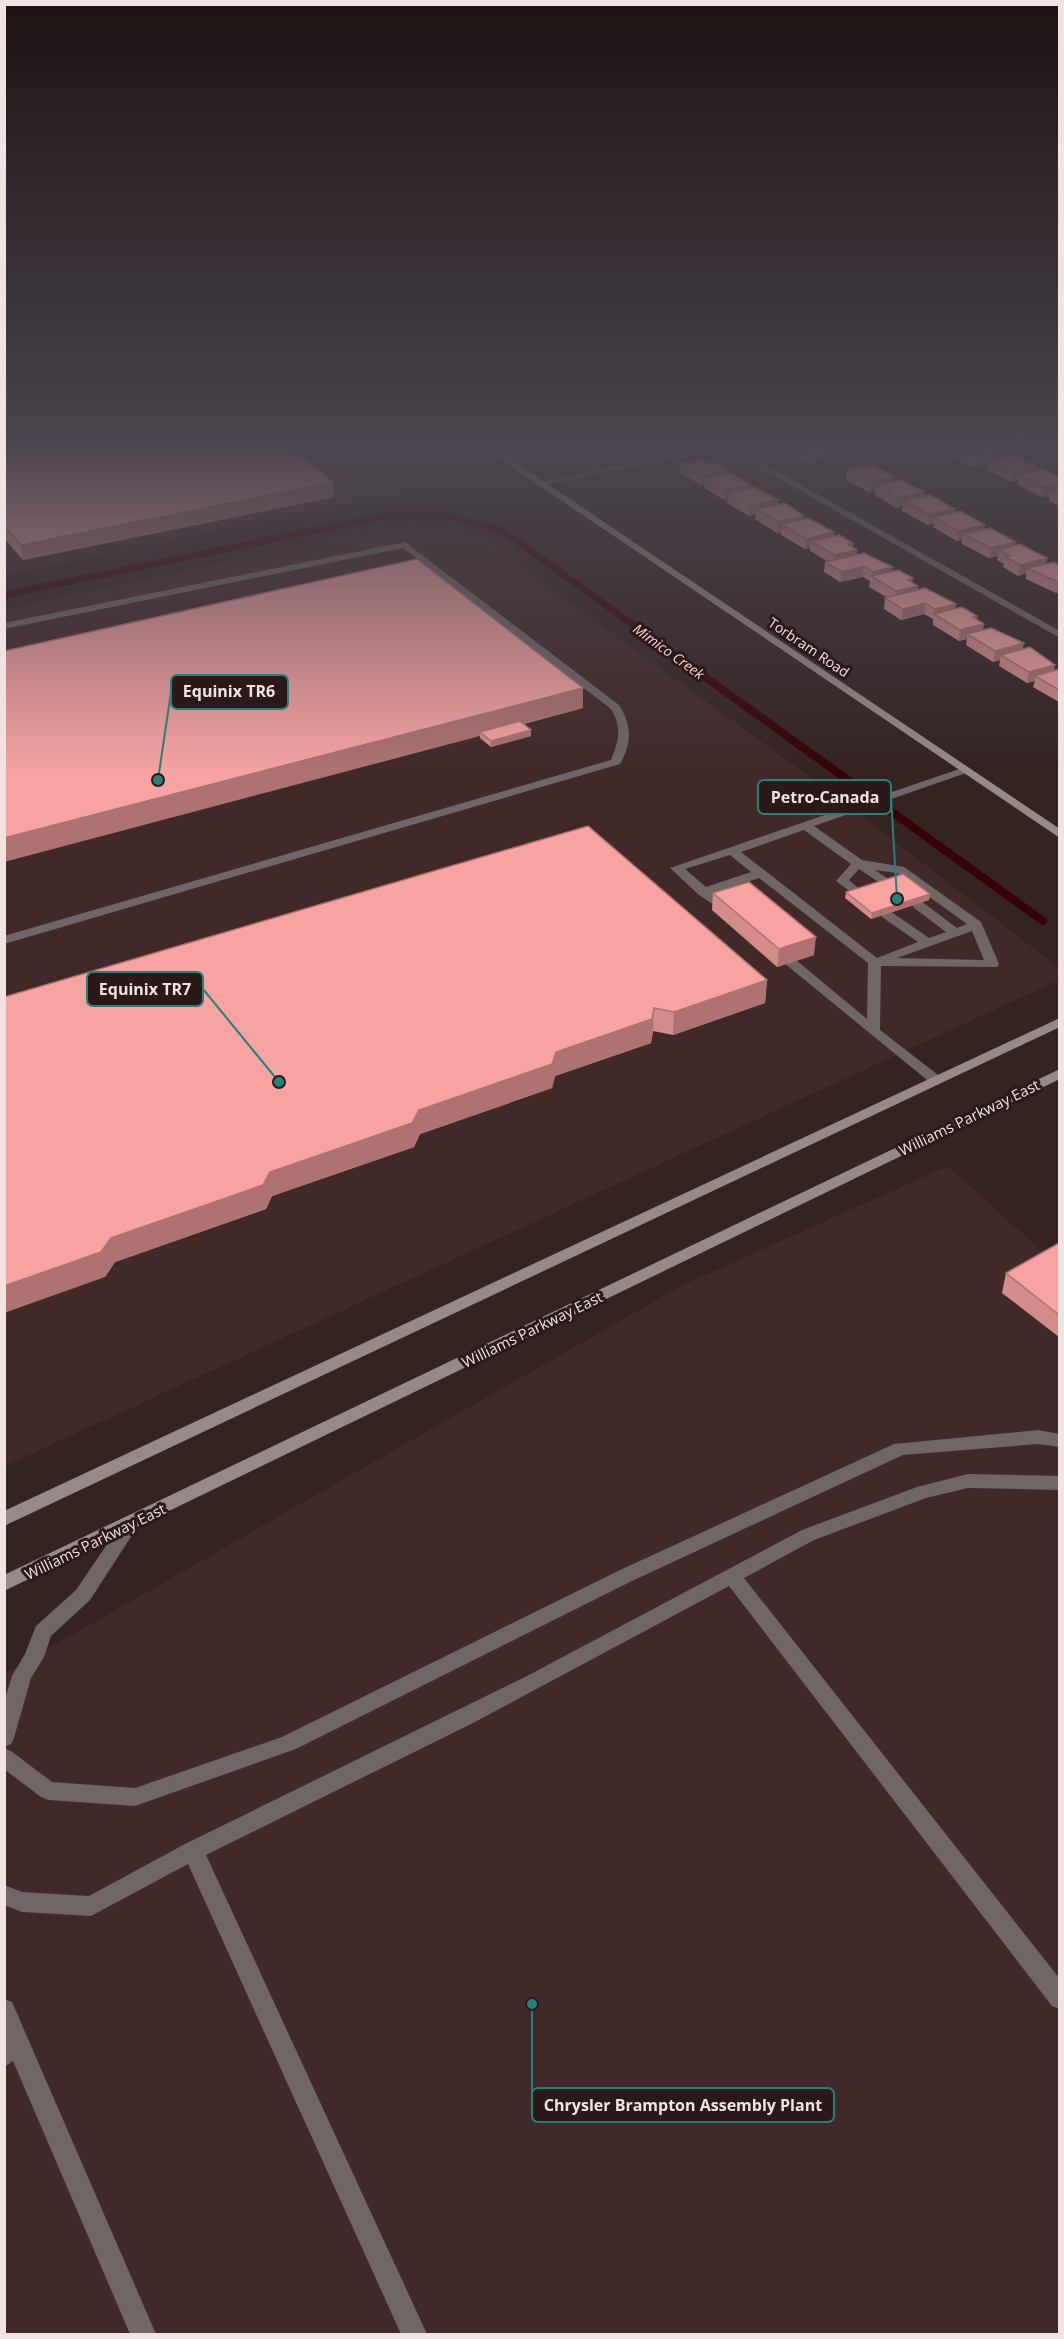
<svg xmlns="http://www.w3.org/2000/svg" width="1064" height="2339" font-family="'Open Sans',sans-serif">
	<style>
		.built { fill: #422929 }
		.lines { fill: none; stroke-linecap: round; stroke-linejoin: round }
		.stream-far1 { stroke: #360208; stroke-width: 7 }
		.stream { stroke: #360208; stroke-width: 8 }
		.lane { fill: #706666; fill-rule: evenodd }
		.street { fill: #706666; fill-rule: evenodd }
		.secondary { fill: #988988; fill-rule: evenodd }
		.wall { fill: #d48c8b }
		.shaded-wall { fill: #ad7271 }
		.building { fill: #f7a3a2; stroke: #ad7271; stroke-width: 1.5 }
		.labels { text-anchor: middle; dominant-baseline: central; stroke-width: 6; stroke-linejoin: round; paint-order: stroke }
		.far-street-label { font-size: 14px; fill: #f0e3e2; stroke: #2b1919 }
		.far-water-label { font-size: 14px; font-style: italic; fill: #fed0ce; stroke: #2b1919 }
		.street-label { font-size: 15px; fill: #f0e3e2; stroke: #2b1919 }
		.leader { fill: none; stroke: #26817a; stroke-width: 2 }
		.callout-dot { fill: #26817a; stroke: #2b1919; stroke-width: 2 }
		.callout { fill: #2b1919; stroke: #26817a; stroke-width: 2 }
		.callout-label { font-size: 16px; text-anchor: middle; font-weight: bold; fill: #f0e3e2 }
	</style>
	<rect width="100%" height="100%" fill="#352322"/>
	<path class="built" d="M5 444H427L474 477 5 575Z
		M411 527 463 532 484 540 832 793 1059 968V980L5 1466 4 609 383 529Z
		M948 1166 1059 1267V2334H5L4 1674 683 1285Z"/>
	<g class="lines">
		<path class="stream-far1" d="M4 595 390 515 448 516 503 531 703 675"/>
		<path class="stream" d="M701 674 1043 921"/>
		<path class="lane" d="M405 542 619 705C632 725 632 743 620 764L4 944V936L611 760C619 741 622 727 611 709L403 548 4 629V623Z
			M965 767 971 770 969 772 814 826 862 860 904 867 981 922 999 964 997 967 881 966 880 1030 942 1078 944 1081 937 1085 932 1084 784 963 786 960H796L867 1019 868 963 759 878 713 893 729 907 723 911 699 895 670 868ZM804 830 851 864 836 881 859 898 865 894 849 880 859 869 889 889 893 888V882L875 870 896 873 967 924 957 928 921 901H913V907L946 932 929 938 890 911H882V917L918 942 877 958 741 852ZM730 855 751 872 706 887 685 869ZM972 931 984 960 897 958Z
			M1038 1430 1060 1434V1447L1038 1444 903 1455 632 1581 296 1749 135 1806 48 1800 41 1797 4 1769V1748L11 1751 52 1782 135 1788 282 1737 618 1571 894 1444Z
			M968 1474 1060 1476V1490L968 1488 926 1498 814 1540 744 1578 1060 1979V2009L1052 2006 729 1586 471 1724 206 1855 427 2334H401L188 1864 91 1916 22 1912 4 1905V1885L22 1892 89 1896 185 1844 525 1677 802 1530 917 1487Z
			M131 1516 137 1518 140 1523 90 1600 51 1636 44 1657 31 1678 14 1738 11 1744 4 1747V1702L12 1676 25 1654 36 1626 76 1590 125 1518Z
			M4 1999 12 2002 156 2334H130L13 2061 4 2067Z"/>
		<path class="street" d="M719 444H738L734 447 1060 631V638L725 448 540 486 536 483Z
			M1016 444H1029L1060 456V461Z"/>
		<path class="secondary" d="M478 444H488L1060 829V838Z
			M1060 1018V1027L4 1526V1511Z
			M1060 1069V1079L4 1591V1575Z"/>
	</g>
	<path class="wall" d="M4 444 333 482 334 497 23 560 4 538Z
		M796 444H873V449L843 455 836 451 835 456 806 463 792 455 793 445Z
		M953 444 996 459 1059 477V506L1049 501V496L1042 497 1017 484 1018 480 1011 482 988 470 989 463 973 467 949 457 939 456 941 446Z
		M680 464H710L727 470V474L750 488 778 500V504L833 536 853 543V547L857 554 893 571 918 586V590L977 620 983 630 1024 643 1022 649 1053 671 1059 669V702L1033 687 1035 681 1027 683 999 666 1000 660 993 662 966 645 967 639 959 641 933 625V619L924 614 901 620 884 609 885 598H888L869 587 870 581 863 577 840 582 824 572 825 562 827 561 810 551V548L805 549 781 535V532L777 533 755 519 756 514 749 516 727 503 728 499 724 500 704 488V484L701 485 680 473Z
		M847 470 895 477 894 481 924 492 923 497 955 509V512L984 529 1016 542 1015 546 1046 564 1059 565V592L1056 593 1026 579V573L1018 576 1003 567 1004 564 997 560 998 556 989 558 962 544V540L957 541 933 527 934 523 928 525 902 511 903 506 896 508 875 495V490L869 492 846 480Z
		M4 651 583 708 523 724 531 736 491 747 480 738V736Z
		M846 892 930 894 929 900 871 919 845 898Z
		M713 893 814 955 777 967 712 910Z
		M767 980 765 1003 673 1035 653 1031 651 1043 555 1076 552 1088 420 1134 414 1147 272 1196 266 1209 115 1262 105 1277 4 997Z
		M1059 1243V1337L1002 1293 1006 1273Z"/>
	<path class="shaded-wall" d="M579 444H593L579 447Z
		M849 444H873V449L843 455 844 445Z
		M836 447 835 456 806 463 807 453Z
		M997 452 995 461 990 460 989 463 973 467 975 457Z
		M1037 467 1035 476 1018 475V480L1011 482 1012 472Z
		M727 470 726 479 704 478V484L701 485 702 475Z
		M895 477 894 486 876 485 875 490 869 492 871 482Z
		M333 482 334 497 23 560 21 545Z
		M1059 484V493L1050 491 1049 496 1042 497 1044 487Z
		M750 485 749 495 728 493V499L724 500V490Z
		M924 492 923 502 904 501 903 506 896 508 897 498Z
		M778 500 777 510 756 509V514L749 516V506Z
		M955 509 954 519 934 517V523L928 525 929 514Z
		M804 516 803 527 782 524 781 532 777 533 778 522Z
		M985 525 983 535 963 534 962 540 957 541 958 531Z
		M834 532 833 542 811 541 810 548 805 549 806 539Z
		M1016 542 1014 552 999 550 998 556 989 558 991 548Z
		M853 543 852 551 857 550 856 560 834 566 835 555 848 544Z
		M1047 558 1045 569 1027 568 1026 573 1018 576 1020 565Z
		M864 566 863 577 840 582 842 572Z
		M893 567 892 577 872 578 873 572Z
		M913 578 912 587 918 586 917 596 895 602 896 591 908 580Z
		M1058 582H1059V592L1056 593Z
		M925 603 924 614 901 620 903 609Z
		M956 604 954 614H934L935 609Z
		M977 616 976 626 984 624 982 635 967 634V639L959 641 960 630 973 617Z
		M1024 643 1022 654 1001 655 1000 660 993 662 995 651Z
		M1055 665 1053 676H1035V681L1027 683 1029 672Z
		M583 688V708L484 735 480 732V736L4 862V838Z
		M531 730V736L491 747V741Z
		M930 894 929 900 871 919 872 913Z
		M816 937 814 955 777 967 779 949Z
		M767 980 765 1003 673 1035 674 1012Z
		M654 1008 653 1031 651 1043 555 1076 552 1088 420 1134 414 1147 272 1196 266 1209 115 1262 105 1277 4 1313V1286L111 1238 556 1052Z"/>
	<path class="building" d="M4 444H285L333 482 21 545 4 526Z
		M796 444H832L836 447 807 453 793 445Z
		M953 444H979L997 452 975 457 951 447 941 446Z
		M1015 455 1037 467 1012 472 990 460Z
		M702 459 710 464 715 463 727 470 702 475 680 464Z
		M872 465 895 477 871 482 847 470Z
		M1042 469 1059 477V484L1044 487 1018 475Z
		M731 473 750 485 724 490 704 478Z
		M901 480 924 492 897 498 876 485Z
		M754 487 778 500 749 506 728 493Z
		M1059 488V495L1050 491Z
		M930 495 955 509 929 514 904 501Z
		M785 503 804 516 778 522 756 509Z
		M960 511 985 525 958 531 934 517Z
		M808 518 834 532 806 539 782 524Z
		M990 528 1016 542 991 548 963 534Z
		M839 535 853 543 848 544 857 550 835 555 811 541Z
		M1020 544 1047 558 1020 565 1005 557 1010 556 999 550Z
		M864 553 893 567 873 572 864 566 842 572 825 562Z
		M417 559 583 688 4 838V651Z
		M1054 562 1059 565V582H1058L1027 568Z
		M898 570 913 578 908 580 918 586 896 591 871 576Z
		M925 588 956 604 935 609 925 603 903 609 885 598Z
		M962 607 977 616 973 617 984 624 960 630 934 614Z
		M991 628 1024 643 995 651 967 634Z
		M1030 647 1055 665 1029 672 1001 655Z
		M1059 669V690L1035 676Z
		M520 721 531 730 491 741 480 732Z
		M588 826 767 980 674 1012 654 1008 652 1019 556 1052 552 1064 419 1110 412 1123 270 1172 263 1185 111 1238 101 1252 4 1286V997Z
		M903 874 930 894 872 913 846 892Z
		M749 882 816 937 779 949 713 893Z
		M1059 1243V1315L1006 1273Z"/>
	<linearGradient id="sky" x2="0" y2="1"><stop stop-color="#1d1313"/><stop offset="0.58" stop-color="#4b454f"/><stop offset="1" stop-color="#4b454f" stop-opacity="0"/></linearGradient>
	<rect width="1064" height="772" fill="url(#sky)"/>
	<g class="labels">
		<g class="far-street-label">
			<text transform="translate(809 647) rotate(34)">Torbram Road</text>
		</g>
		<g class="far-water-label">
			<text transform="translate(669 651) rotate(36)">Mimico Creek</text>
		</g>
		<g class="street-label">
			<text transform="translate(969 1117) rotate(-26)">Williams Parkway East</text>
			<text transform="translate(532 1329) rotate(-26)">Williams Parkway East</text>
			<text transform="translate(95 1541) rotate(-26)">Williams Parkway East</text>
		</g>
	</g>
	<path class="leader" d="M158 780L171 692M897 899L891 797M279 1082L203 989M532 2004L532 2105"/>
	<g class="callout-dot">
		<circle cx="158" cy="780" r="6"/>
		<circle cx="897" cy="899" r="6"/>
		<circle cx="279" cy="1082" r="6"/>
		<circle cx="532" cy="2004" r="6"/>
	</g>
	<g class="callout">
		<rect x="171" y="675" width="117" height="34" rx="6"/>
		<rect x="758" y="780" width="133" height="34" rx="6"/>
		<rect x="87" y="972" width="116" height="34" rx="6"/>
		<rect x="532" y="2088" width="302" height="34" rx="6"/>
	</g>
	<g class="callout-label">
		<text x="229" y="697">Equinix TR6</text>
		<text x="825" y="803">Petro-Canada</text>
		<text x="145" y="995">Equinix TR7</text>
		<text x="683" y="2111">Chrysler Brampton Assembly Plant</text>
	</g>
	<rect width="1064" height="2339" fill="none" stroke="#f0e3e2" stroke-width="12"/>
</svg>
